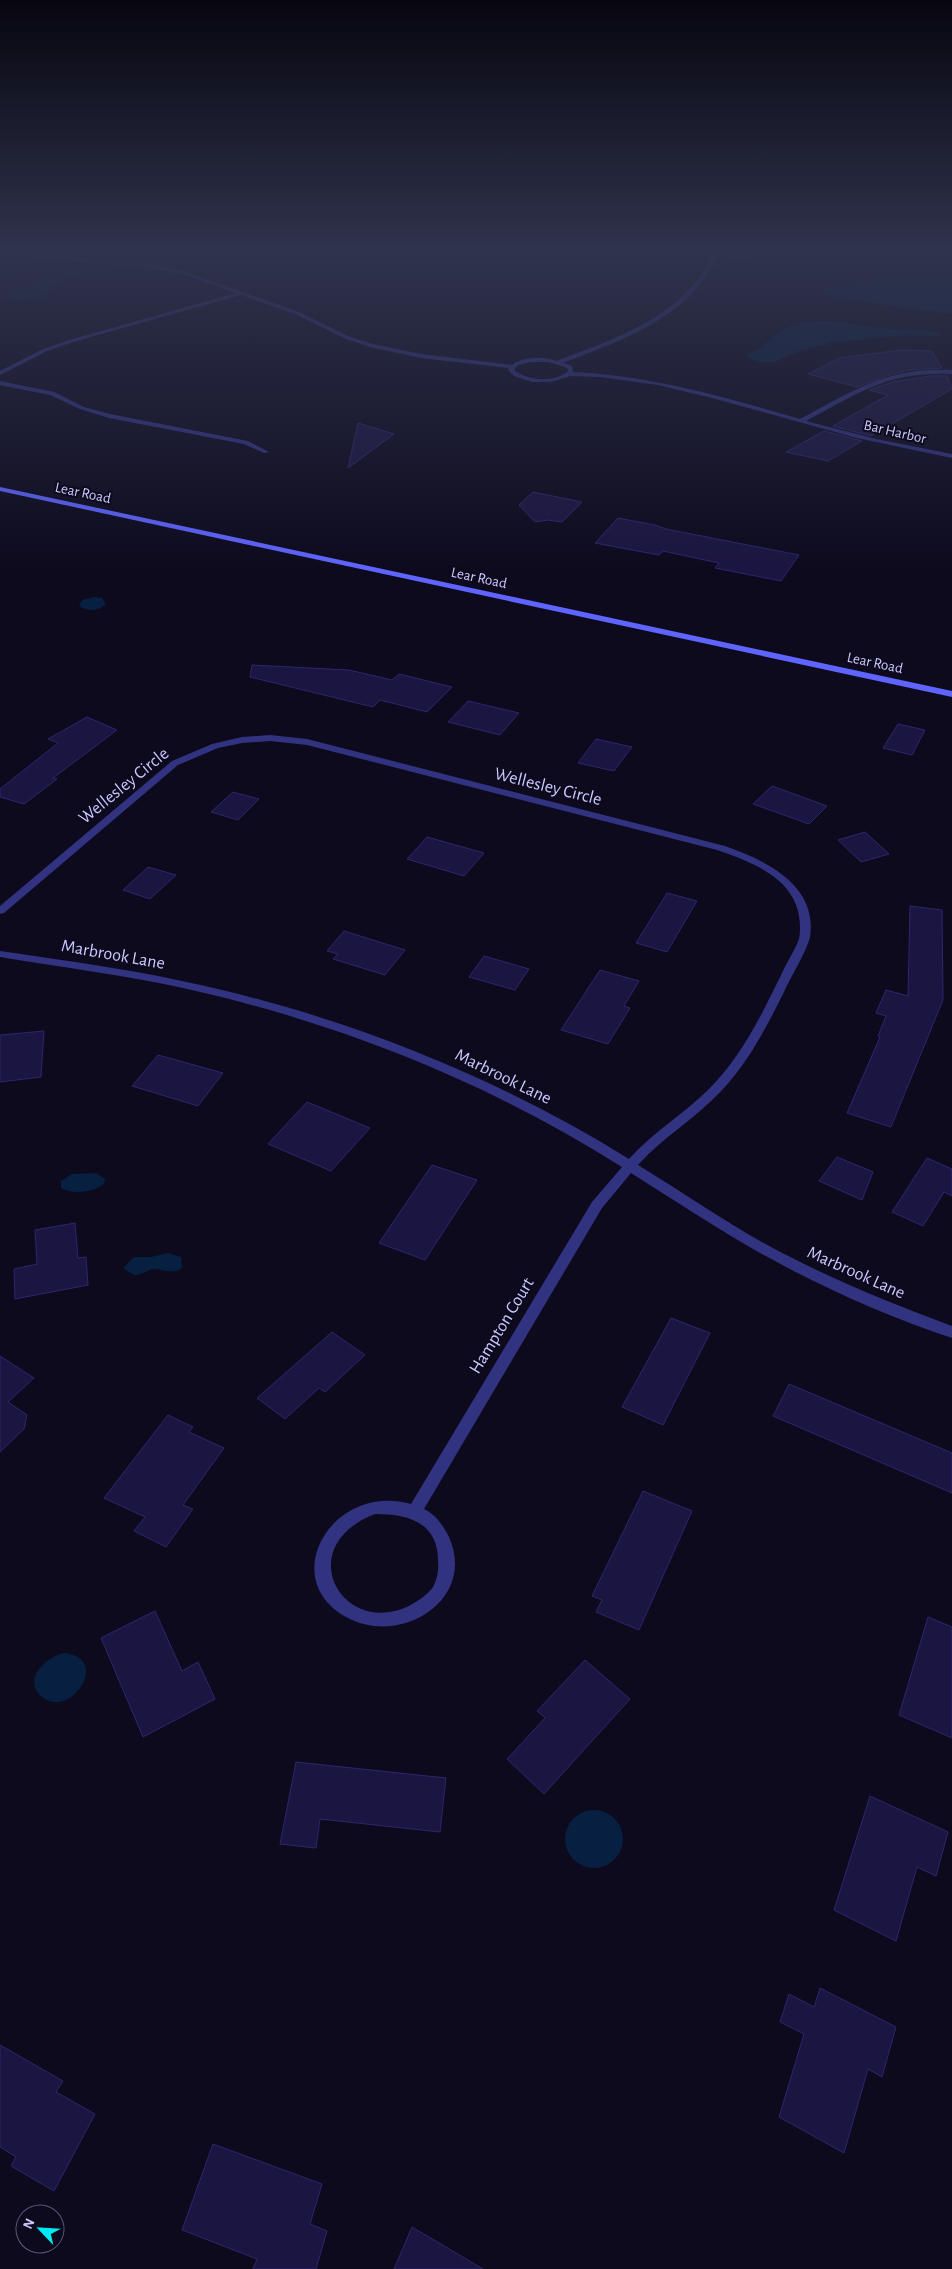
<svg xmlns="http://www.w3.org/2000/svg" width="952" height="2269" font-family="'Alegreya Sans',sans-serif">
	<style>
		.water { fill: #071f40 }
		.building { fill: #1b1541; stroke: #2f256e }
		.lines { fill: none; stroke-linecap: round; stroke-linejoin: round }
		.street { fill: #313381; fill-rule: evenodd }
		.secondary { fill: #5f64ff; fill-rule: evenodd }
		.labels { text-anchor: middle; dominant-baseline: central; stroke-width: 4; stroke-linejoin: round; paint-order: stroke }
		.far-street-label { font-size: 15px; fill: #cbc8ff; stroke: #0d0a1e }
		.street-label { font-size: 18px; fill: #cbc8ff; stroke: #0d0a1e }
	</style>
	<rect width="100%" height="100%" fill="#0d0a1e"/>
	<path class="water" d="M65 268 75 270 74 274 54 285 50 292 40 298 21 300 7 298 8 292 37 281 51 270Z
		M952 271V314L833 297 822 293 825 288 841 285Z
		M830 321 887 329 932 331 942 335 938 336 909 335 834 342 802 350 774 362H759L747 357 749 354C765 347 776 332 791 326 804 321 818 321 830 321Z
		M94 597 102 598 106 604C99 611 88 612 79 606L82 600Z
		M96 1173 105 1179 104 1184C94 1192 73 1195 61 1188V1181L72 1174Z
		M168 1253 181 1257 182 1268C173 1275 164 1269 154 1269 147 1270 142 1275 134 1275L123 1268 134 1257H151Z
		M65 1653C112 1659 70 1720 42 1697 21 1679 47 1656 65 1653Z
		M565 1839a29 29 0 1 1 58 0a29 29 0 1 1-58 0Z"/>
	<path class="building" d="M901 350 932 351 942 368 908 370 889 375 857 387 808 374 839 358Z
		M930 376H947L952 389 871 436 833 426 888 395 869 390 893 382Z
		M358 423 394 434 348 468Z
		M824 431 862 441 828 461 786 452Z
		M533 492 582 502 562 522 548 520 535 522 519 505Z
		M618 518 655 525 666 529 799 555 781 581 715 568 719 563 663 551 659 555 595 543Z
		M252 665 349 670 392 680 399 674 452 687 427 712 380 700 373 707 250 677Z
		M468 701 519 713 500 735 448 722Z
		M87 717 117 730 53 778 57 779 24 804 0 797V789L58 743 48 739Z
		M898 724 925 730 912 755 883 748Z
		M596 739 632 747 614 771 578 763Z
		M772 786 827 806 809 824 753 804Z
		M233 792 259 799 238 820 211 812Z
		M865 832 889 854 861 862 838 840Z
		M427 837 484 853 464 876 407 859Z
		M148 867 176 875 150 899 123 890Z
		M667 893 697 901 667 952 636 943Z
		M910 906 942 910 943 1000 891 1127 847 1113 880 1037 878 1036 886 1016 876 1013 886 990 908 996Z
		M344 931 405 950 385 975 333 959 338 954 327 951Z
		M484 956 529 969 515 990 469 977Z
		M600 970 639 981 624 1006 630 1008 608 1044 561 1030Z
		M44 1031 41 1077 0 1082V1035Z
		M158 1055 223 1073 198 1106 132 1086Z
		M307 1102 370 1128 331 1171 268 1144Z
		M837 1157 873 1172 862 1200 819 1181Z
		M927 1158 952 1169V1196L944 1192 923 1226 892 1212Z
		M432 1165 477 1180 425 1260 379 1243Z
		M75 1223 78 1258 86 1257 88 1285 15 1299 14 1269 37 1264 35 1230Z
		M671 1318 710 1333 663 1425 622 1407Z
		M332 1332 365 1355 325 1392 319 1388 285 1419 257 1398Z
		M0 1356 34 1378 8 1402 27 1415 24 1429 0 1452Z
		M789 1384 952 1453V1493L773 1416Z
		M168 1415 193 1427 189 1432 224 1448 183 1505 193 1509 166 1547 134 1531 145 1517 104 1498Z
		M643 1491 692 1511 639 1630 596 1612 602 1600 592 1596Z
		M155 1611 182 1671 198 1662 215 1699 143 1737 101 1638Z
		M928 1617 952 1627V1738L899 1715Z
		M585 1660 630 1699 544 1794 507 1759 545 1718 537 1711Z
		M296 1762 446 1778 440 1832 320 1819 316 1848 280 1844Z
		M870 1796 948 1832 936 1876 917 1867 896 1941 834 1910Z
		M820 1988 896 2027 882 2077 868 2069 844 2153 779 2117 804 2034 780 2022 789 1994 814 2007Z
		M0 2045 63 2081 56 2092 95 2114 54 2191 11 2166 16 2157 0 2147Z
		M213 2144 322 2184 310 2224 327 2231 316 2269H253L257 2259 182 2230Z
		M412 2227 483 2269H394Z"/>
	<g class="lines">
		<path class="street" d="M0 252 139 263 180 270 299 312 350 337 373 344 421 354 512 365C522 356 545 356 557 361 616 338 685 316 712 255L687 252 738 254 791 252 738 258 717 256C690 318 622 340 563 363L572 366 573 372C652 376 725 397 800 419 855 390 886 367 952 370V374C889 371 860 392 806 421L876 439 952 454V458L857 438 712 398 658 385 600 377 570 376 551 382H532L514 376 508 370 509 368 421 358 370 347 346 339 295 314 241 295 73 342 47 351 0 375V371L43 349 69 340 236 293 179 273 139 267 0 254ZM531 362H549L567 368 568 371C555 383 528 381 514 370L518 365Z
			M0 381 54 392 84 407 110 414 248 441 269 452 264 453 244 444 109 418 80 409 50 395 0 385Z
			M270 735 307 739 725 846C765 860 818 885 810 937 807 951 790 978 784 992 767 1026 749 1061 723 1089 698 1117 664 1136 638 1165 682 1192 725 1222 771 1247 829 1278 890 1303 952 1326V1338C886 1316 821 1287 760 1253 716 1228 674 1200 631 1173L602 1208 424 1509C436 1515 443 1525 449 1537 477 1600 401 1646 348 1618 275 1580 332 1482 411 1504L592 1202 622 1167C488 1082 337 1022 183 988 122 975 61 967 0 957V951C61 960 122 968 182 981 339 1014 492 1074 629 1159 653 1132 684 1114 709 1089 742 1056 762 1014 782 973 787 962 795 950 799 939 801 929 800 915 796 905 785 874 746 860 717 850L307 745 270 741 242 743 218 748 178 765 4 913 0 914V906L172 761 212 744 242 737ZM375 1514C408 1514 438 1522 438 1561 439 1570 437 1580 433 1587 427 1595 418 1601 409 1606 341 1638 291 1546 375 1514Z"/>
		<path class="secondary" d="M0 487 952 691V697L0 491Z"/>
	</g>
	<linearGradient id="sky" x2="0" y2="1"><stop stop-color="#070610"/><stop offset="0.44" stop-color="#2f334c"/><stop offset="1" stop-color="#2f334c" stop-opacity="0"/></linearGradient>
	<rect width="952" height="570" fill="url(#sky)"/>
	<g class="labels">
		<g class="far-street-label">
			<text transform="translate(895 432) rotate(13)">Bar Harbor</text>
			<text transform="translate(83 493) rotate(12)">Lear Road</text>
			<text transform="translate(479 578) rotate(12)">Lear Road</text>
			<text transform="translate(875 663) rotate(12)">Lear Road</text>
		</g>
		<g class="street-label">
			<text transform="translate(124 786) rotate(-39)">Wellesley Circle</text>
			<text transform="translate(548 787) rotate(14)">Wellesley Circle</text>
			<text transform="translate(113 955) rotate(10)">Marbrook Lane</text>
			<text transform="translate(503 1077) rotate(26)">Marbrook Lane</text>
			<text transform="translate(856 1273) rotate(24)">Marbrook Lane</text>
			<text transform="translate(502 1326) rotate(-59)">Hampton Court</text>
		</g>
	</g>
	<g transform="translate(40 2229) rotate(295)"><circle r="24" fill="#0d0a1e" stroke="#595678"/>
	<path d="M0-4L9 19L0 12L-9 19Z" fill="#00e8f3"/>
	<text y="-8" font-size="14" font-weight="bold" text-anchor="middle" fill="#cbc8ff">N</text>
	</g>
</svg>
